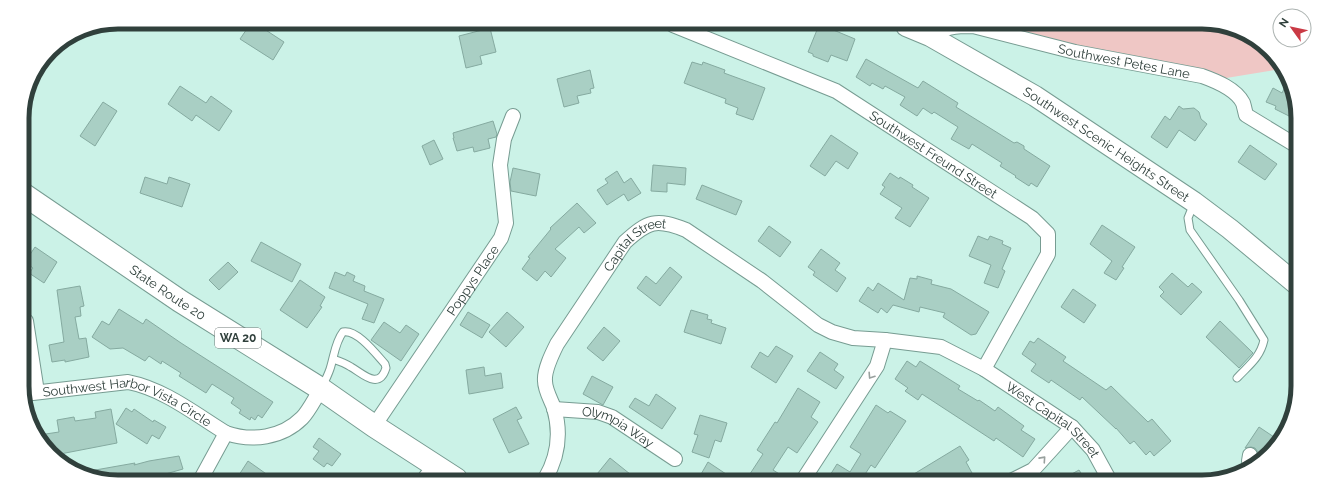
<svg xmlns="http://www.w3.org/2000/svg" width="1320" height="504" font-family="Raleway,sans-serif">
	<style>
		.green { fill: #efc7c5 }
		.building { fill: #a9cfc4; stroke: #85aaa0 }
		.lines { fill: none; stroke-linecap: round; stroke-linejoin: round }
		.lane-casing { stroke: #779c92; stroke-width: 9 }
		.street-casing { stroke: #779c92; stroke-width: 16 }
		.secondary-casing { stroke: #779c92; stroke-width: 22 }
		.primary-casing { stroke: #779c92; stroke-width: 24 }
		.lane { stroke: #fff; stroke-width: 7 }
		.street { stroke: #fff; stroke-width: 14 }
		.secondary { stroke: #fff; stroke-width: 20 }
		.primary { stroke: #fff; stroke-width: 22 }
		.oneway { stroke: #98a09e }
		.labels { text-anchor: middle; dominant-baseline: central; stroke-width: 3; stroke-linejoin: round; paint-order: stroke }
		.shield { fill: #fff; stroke: #6e7976; stroke-width: 1 }
		.shield-label { font-size: 12px; font-weight: bold; fill: #30403c }
		.street-label { font-size: 13px; fill: #30403c; stroke: #fff }
		.rim { fill: none; stroke: #30403c; stroke-width: 5 }
	</style>
	<rect width="100%" height="100%" fill="#cbf2e7"/>
	<path class="green" d="M955 26 1233 27 1274 55 1281 69 1214 80Z"/>
	<path class="building" d="M251 23H255L284 42 273 60 240 39Z
		M819 25H833L831 29 855 39 847 61 831 55 828 62 813 56V54L808 52Z
		M490 28 496 52 480 56 482 64 466 68 459 36Z
		M866 59 918 88 923 81 958 103 956 107 1014 143 1017 142 1024 146V149L1050 166 1037 187 1031 183 1029 186 1015 177 1016 176 1000 166 1002 163 972 144 969 149 951 139 958 127 934 112 932 114 923 108 917 116 900 105 905 97 885 86 883 89 872 83 870 86 856 77Z
		M692 62 702 65 703 62 725 70 724 73 765 88 753 120 736 114 738 108 725 103 726 99 684 83Z
		M590 70 594 88 590 89 591 93 577 96 579 103 564 107 557 79Z
		M1287 83 1297 105V120L1275 109 1276 106 1266 102 1273 88 1282 93Z
		M180 86 206 103 211 96 232 111 219 131 196 115 192 121 168 104Z
		M103 102 117 111 95 146 80 136Z
		M1179 106 1183 109 1194 108 1199 112 1201 119 1207 124 1195 141 1179 130 1167 148 1151 137 1165 116 1170 120Z
		M493 121 497 134 496 137 488 139 490 148 474 152 473 147 457 151 453 138H454L453 133Z
		M831 135 858 153 848 169 836 161 825 176 810 166Z
		M434 140 443 159 430 165 422 146Z
		M1250 145 1277 164 1265 180 1238 162Z
		M653 165 686 168 685 185 667 183V192L651 191Z
		M513 168 540 174 536 196 511 191 510 182Z
		M617 171 624 183 631 178 641 193 628 201 624 194 607 205 597 190 608 183 605 179Z
		M890 173 899 179 900 177 913 185 912 187 929 198 910 227 895 218 902 208 880 194 885 187 882 185Z
		M145 177 167 184 169 177 190 184 182 207 140 193Z
		M702 185 742 201 736 215 696 199Z
		M577 203 596 223 584 233 579 227 555 249 566 258 551 277 545 271 537 281 522 269 530 258 528 257 551 229 550 228Z
		M1102 225 1135 247 1122 267 1124 268 1116 280 1104 273 1112 261 1090 244Z
		M769 226 791 242 780 257 758 241Z
		M978 236 988 240 990 236 1003 241 1002 244 1011 248 1002 269 1005 271 998 288 984 283 991 265 969 256Z
		M261 242 301 264 292 282 251 261Z
		M35 247 57 262 44 283 29 273 33 268 25 262Z
		M821 249 840 263 835 270 846 278 837 292 813 275 815 272 808 267Z
		M228 262 238 272 219 290 209 280Z
		M670 267 682 277 660 306 637 288 646 276 656 284Z
		M335 272 345 276 347 272 355 276 353 281 365 286 364 291 384 299 374 323 362 319 368 304 329 288Z
		M1172 273 1188 287 1192 283 1202 292 1181 315 1160 296 1164 292 1159 287Z
		M917 276 932 280 931 284 951 289 989 312 976 334 971 335 943 317 945 313 920 307 919 312 893 305 887 313 881 308 878 313 859 301 868 287 873 291 878 283 904 300 910 278 917 279Z
		M300 280 325 297 320 306 322 307 307 328 280 310Z
		M80 286 84 306 80 307 81 316 75 317 79 339 86 338 89 357 65 362V360L52 362 49 345 64 342 57 290Z
		M1073 289 1096 305 1084 323 1061 307Z
		M119 309 143 324 146 319 181 343 273 402 262 418 258 415 255 420 251 417 250 420 239 413 241 410 231 403 234 398 212 384 206 393 179 376 181 373 162 361 161 364 149 356 145 361 123 348 110 349 92 337 102 321 109 325Z
		M691 310 708 315 707 319 712 320 711 323 726 328 721 344 684 332Z
		M468 312 490 325 482 338 460 325Z
		M507 312 524 327 506 347 489 332Z
		M1220 321 1253 353 1239 368 1206 337Z
		M384 322 400 333 406 325 419 334 401 361 371 340Z
		M604 327 620 341 603 361 587 348Z
		M1038 338 1066 357 1063 361 1106 390 1111 386 1148 422 1152 419 1171 441 1154 456 1150 451 1146 455 1134 441 1130 444 1116 428V429L1082 397 1080 400 1051 380 1049 383 1031 371 1036 364 1022 354 1030 341 1034 343Z
		M776 346 793 356 776 383 751 367 760 352 768 357Z
		M820 352 838 364 834 370 844 377 836 389 807 371Z
		M907 361 916 367 920 361 960 386 958 389 978 401 979 400 995 411 998 407 1024 426 1021 430 1035 439 1023 457 996 438 994 441 922 394 918 400 905 391 908 388 895 379Z
		M484 367 485 376 501 373 503 388 469 394 466 370Z
		M592 376 613 387 603 405 583 394Z
		M798 388 820 402 811 417 818 422 797 453 788 447 773 470 789 480H746L763 454 757 450 775 422 777 423Z
		M656 394 676 408 662 429 629 407 635 398 649 406Z
		M876 405 888 413 890 411 906 421 875 468 871 465 862 479 863 480H827L837 464 850 472 861 454 850 447Z
		M516 407 522 418 517 420 529 444 509 453 493 419Z
		M126 408 132 412 134 409 153 422 154 420 166 427 159 439 152 435 147 444 116 424Z
		M111 409 117 443 55 455 46 449 39 435 59 432 57 420 74 417 75 421 96 418 95 412Z
		M700 415 727 423 721 442 715 440 709 458 692 452 698 435 694 434Z
		M1259 427 1277 439 1268 452 1264 449 1258 457V452L1255 448 1251 447 1245 448Z
		M319 438 341 454 332 466 327 463 324 467 313 459 319 451 313 447Z
		M960 446 969 460 966 462 972 473 959 481 904 480Z
		M179 456 183 469 162 475V477H88L85 475 84 472 135 463 134 465 149 461Z
		M610 458 630 474 626 479H593Z
		M248 461 272 478H237Z
		M708 462 735 480H706L700 476Z
		M1079 470 1086 481H1059Z"/>
	<g class="lines">
		<defs>
			<path id="lane" d="M1194 203 1188 218 1190 230 1239 300 1264 340C1260 358 1249 365 1237 378
				M322 387C325 381 328 375 330 369 334 357 335 342 343 332 357 329 376 354 385 364L386 368C379 391 362 373 351 367 345 363 339 361 333 359"/>
			<g id="street">
				<path id="s1" d="M673 25 836 91 1032 218 1048 234V254L984 369"/>
				<path id="s2" d="M930 36C944 27 956 26 973 26L1075 52 1202 76C1216 81 1236 89 1243 103 1244 106 1245 111 1246 115L1297 146"/>
				<path d="M26 321 37 392"/>
				<path id="s3" d="M24 394 128 382C164 389 195 414 226 433 252 442 282 438 302 418 309 411 315 398 321 389"/>
				<path id="s4" d="M554 409 598 412 612 417 675 459"/>
				<path id="s5" d="M374 426 501 238 506 223 500 165 504 139 513 116"/>
				<path d="M1250 455 1249 461 1251 466"/>
				<path d="M202 477 226 433"/>
				<path d="M425 478 435 465"/>
				<path id="s6" d="M545 479C558 457 561 432 554 408 551 400 545 390 545 381 544 370 552 354 557 344L625 242C648 221 656 218 686 230L762 281 818 325 832 332 853 338 885 340 941 347 984 369 1072 427 1093 450 1110 481"/>
				<path d="M803 480 877 366 885 340"/>
				<path d="M1011 481 1033 470 1072 427"/>
			</g>
			<g id="secondary">
				<path id="s7" d="M906 26 930 36 1035 96 1194 202 1230 229 1295 283"/>
			</g>
			<g id="primary">
				<path id="s8" d="M23 194 180 301 321 389 374 426 456 479"/>
			</g>
		</defs>
		<use href="#lane" class="lane-casing"/>
		<use href="#street" class="street-casing"/>
		<use href="#secondary" class="secondary-casing"/>
		<use href="#primary" class="primary-casing"/>
		<use href="#lane" class="lane"/>
		<use href="#street" class="street"/>
		<use href="#secondary" class="secondary"/>
		<use href="#primary" class="primary"/>
	</g>
	<defs><path id="oneway-chevron" d="M-2-3.5L2.5 0L-2 3.5" fill="none" stroke-width="1.6" stroke-linecap="round" stroke-linejoin="round"/></defs>
	<g class="oneway">
		<use href="#oneway-chevron" transform="translate(871 376) rotate(123)"/>
		<use href="#oneway-chevron" transform="translate(1043 459) rotate(-48)"/>
	</g>
	<g class="labels">
		<rect class="shield" x="215" y="328" width="46" height="20" rx="3"/>
		<g class="shield-label">
			<text x="238" y="338">WA 20</text>
		</g>
		<g class="street-label">
			<text stroke="none"><textPath href="#s2" startOffset="200">Southwest Petes Lane</textPath></text>
			<text stroke="none"><textPath href="#s7" startOffset="233">Southwest Scenic Heights Street</textPath></text>
			<text stroke="none"><textPath href="#s1" startOffset="292">Southwest Freund Street</textPath></text>
			<text stroke="none"><textPath href="#s6" startOffset="271">Capital Street</textPath></text>
			<text stroke="none"><textPath href="#s5" startOffset="176">Poppys Place</textPath></text>
			<text stroke="none"><textPath href="#s8" startOffset="175">State Route 20</textPath></text>
			<text stroke="none"><textPath href="#s3" startOffset="108">Southwest Harbor Vista Circle</textPath></text>
			<text stroke="none"><textPath href="#s6" startOffset="755">West Capital Street</textPath></text>
			<text stroke="none"><textPath href="#s4" startOffset="68">Olympia Way</textPath></text>
		</g>
	</g>
	<path d="M0 0H1320V504H0ZM118 29H1202A89 89 0 0 1 1291 118V386A89 89 0 0 1 1202 475H118A89 89 0 0 1 29 386V118A89 89 0 0 1 118 29Z" fill="#fff" fill-rule="evenodd"/>
	<path class="rim" d="M118 29H1202A89 89 0 0 1 1291 118V386A89 89 0 0 1 1202 475H118A89 89 0 0 1 29 386V118A89 89 0 0 1 118 29Z"/>
	<g transform="translate(1292 28) rotate(303)"><circle r="19" fill="#ffffff" stroke="#acb3b1"/>
	<path d="M0-3L7 15L0 10L-7 15Z" fill="#ca3a45"/>
	<text y="-6" font-size="11" font-weight="bold" text-anchor="middle" fill="#30403c">N</text>
	</g>
</svg>
